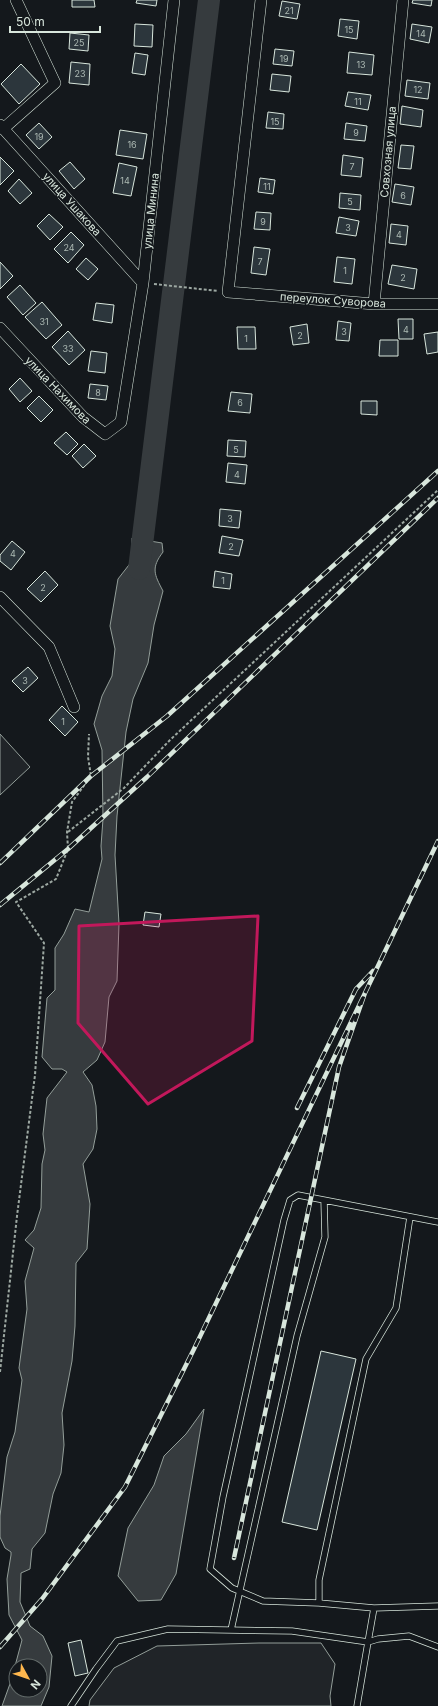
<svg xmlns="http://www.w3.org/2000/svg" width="438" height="1706" font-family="Inter,sans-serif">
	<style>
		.green { fill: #202428; stroke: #939e99 }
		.water { fill: #363b3e; stroke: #939e99; fill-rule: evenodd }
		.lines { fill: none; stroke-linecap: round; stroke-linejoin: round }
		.river { stroke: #363b3e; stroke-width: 22 }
		.building { fill: #2c363c; stroke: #d8e6dc }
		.service-casing { stroke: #d8e6dc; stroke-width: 7 }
		.minor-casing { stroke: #d8e6dc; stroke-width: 12 }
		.path { stroke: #9da8a2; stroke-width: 2; stroke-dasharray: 3 2; stroke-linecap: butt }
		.service { stroke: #14181c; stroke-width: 5.5 }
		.minor { stroke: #14181c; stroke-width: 11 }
		.rail-casing { stroke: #d8e6dc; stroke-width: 4.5 }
		.rail { stroke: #14181c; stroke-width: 3; stroke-dasharray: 9; stroke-linecap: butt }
		.marked { fill: #c2185b; fill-opacity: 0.2; stroke: #c2185b; stroke-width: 3; stroke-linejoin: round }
		.labels { text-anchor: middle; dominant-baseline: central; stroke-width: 3; stroke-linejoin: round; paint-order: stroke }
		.number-label { font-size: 9px; fill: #adbab4 }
		.street-label { font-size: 11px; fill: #d8e6dc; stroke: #14181c }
	</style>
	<rect width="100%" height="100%" fill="#14181c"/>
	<path class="green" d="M0 734 30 767 0 795Z
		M259 1643H321L335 1664 330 1696 331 1706H89L90 1700 114 1668 157 1646Z"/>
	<path class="water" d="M132 538 162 543 163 552C151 568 154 574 163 591L154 625 148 663 133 699 126 732 117 816 115 855 119 924 117 981 109 997 105 1042 97 1060 83 1072 92 1085 96 1106 97 1129 93 1149 83 1164 90 1204 87 1249 76 1263 75 1326 72 1361 62 1413 64 1445 61 1473 53 1494 45 1533 32 1549 30 1569 21 1573 20 1602 30 1626 43 1636 52 1656 49 1687 41 1706H2L11 1681 22 1640 9 1615 7 1579 11 1555V1552L5 1548 0 1537V1516L7 1457 15 1432 22 1380 19 1368 27 1309 25 1281 34 1248 25 1240 34 1230 41 1208 42 1164 45 1150 43 1134 47 1098 67 1072 62 1069H52L42 1057 47 998 55 990V948L64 934 75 909 89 912 102 859 101 846 103 819 102 750 94 724 102 696 112 676 115 649 110 626 118 579 132 561ZM16 1666H40V1690H16Z
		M204 1409 176 1574 161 1600 138 1601 118 1576 128 1528 154 1485 164 1456 186 1434Z"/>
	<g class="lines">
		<path class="river" d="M139 569 209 0"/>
	</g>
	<path class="building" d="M72 0H94L95 7H72Z
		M137 0H157L156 6 136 3Z
		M413 0H432L431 6 412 3Z
		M282 1 300 4 297 19 279 16Z
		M340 19 359 21 357 39 338 36Z
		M135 24 153 25 152 47 134 46Z
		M412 24 432 27 429 43 410 39Z
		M70 33 89 35 88 51 69 49Z
		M275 49 294 51 292 66 273 64Z
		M349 52 374 55 372 75 347 73Z
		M135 53 148 55 145 75 132 73Z
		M71 62 90 64 89 85 69 83Z
		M21 64 40 84 19 104 1 84Z
		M272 74 291 76 289 92 270 90Z
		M407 80 430 83 428 99 405 96Z
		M348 92 371 95 368 110 345 106Z
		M402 106 423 110 421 127 400 124Z
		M268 112 284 114 283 129 266 128Z
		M39 123 52 137 39 149 26 135Z
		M346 123 367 126 365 141 344 139Z
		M120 130 147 134 143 159 116 155Z
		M401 145 414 146 411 169 398 168Z
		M343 155 363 158 361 177 341 175Z
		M0 157 14 171 0 185Z
		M70 162 85 179 74 189 59 171Z
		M119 163 137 167 131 196 113 193Z
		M260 178 275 180 273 194 258 192Z
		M19 179 32 193 20 204 8 191Z
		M395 184 414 187 411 205 392 202Z
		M340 193 361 195 360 210 339 208Z
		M256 212 271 213 270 230 254 229Z
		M49 214 63 227 50 240 37 226Z
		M339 217 359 221 356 236 336 233Z
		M391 224 408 226 406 245 389 243Z
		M71 232 84 245 68 263 54 249Z
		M254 247 270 249 266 275 251 273Z
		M337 257 355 259 352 284 334 282Z
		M86 258 98 269 88 280 76 269Z
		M0 262 13 276 0 289Z
		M392 265 417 269 414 289 388 284Z
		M20 285 36 303 23 315 7 297Z
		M42 302 62 325 46 339 25 317Z
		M96 303 114 305 112 323 93 320Z
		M398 319H413V339H399Z
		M338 321 351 323 349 341 336 340Z
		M307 324 309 343 293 345 290 327Z
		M237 327H255L256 349H238Z
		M68 331 85 350 69 365 52 347Z
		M438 332V352L427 354 424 334Z
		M380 340H398V356H379Z
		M91 351 107 353 105 373 88 371Z
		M20 378 32 391 20 402 9 389Z
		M90 384 108 386 106 400 88 398Z
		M231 392 252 394 250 413 228 411Z
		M39 396 53 410 41 422 27 408Z
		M361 401H377V415L361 414Z
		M66 432 78 444 67 455 54 443Z
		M228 440 246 441 245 457 227 456Z
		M84 444 96 456 83 468 72 456Z
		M228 463 247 465 245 484 226 482Z
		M220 509 241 511 239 528 219 526Z
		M222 536 243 540 239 556 219 553Z
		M12 541 25 552 11 570 0 561V555Z
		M45 571 58 585 41 602 27 589Z
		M215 571 232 574 230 589 213 587Z
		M28 667 38 678 23 692 12 681Z
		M62 706 78 722 65 736 49 720Z
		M145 912 161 914 159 927 143 925Z
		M321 1351 356 1359 317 1530 282 1522Z
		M81 1640 88 1673 75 1676 68 1643Z"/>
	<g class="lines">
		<defs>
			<path id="service" d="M438 1222 298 1195 290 1200 284 1220 223 1497 210 1569 232 1588 263 1601 319 1603 374 1608 438 1606
				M319 1603V1580L366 1359 396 1308 410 1217
				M231 1630 297 1336 325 1237 324 1200
				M71 1706 96 1669 117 1641 168 1629 292 1631 368 1642 374 1608
				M357 1706 368 1642 378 1639 409 1636 438 1647"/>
			<path id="minor" d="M261 0 228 292 374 304H438
				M0 125 143 283
				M3 129 55 83 16 0
				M374 304 403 0
				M0 328 83 417 105 434 121 422 143 283 174 0
				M0 597 49 647 74 707"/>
		</defs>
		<use href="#service" class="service-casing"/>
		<use href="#minor" class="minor-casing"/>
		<path class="path" d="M154 284 218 291
			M68 832 124 788 170 740 438 490
			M0 1372 17 1216 35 1075 44 943 16 902 56 879 68 849 67 832 72 802 91 776 88 757 89 734"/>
		<use href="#service" class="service"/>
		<use href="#minor" class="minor"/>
		<defs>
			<path id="rail" d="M0 863 91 776 167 716 438 471
				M0 905 68 849 147 777 438 498
				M365 993 438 841
				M297 1108 356 989 373 971
				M0 1647 42 1599 125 1487 194 1349 365 993 339 1067 234 1558"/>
		</defs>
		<use href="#rail" class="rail-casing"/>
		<use href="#rail" class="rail"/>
	</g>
	<path class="marked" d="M258 916 252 1041 148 1104 78 1023 79 926Z"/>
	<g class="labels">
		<g class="number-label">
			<text x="289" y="10">21</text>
			<text x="349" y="29">15</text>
			<text x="421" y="33">14</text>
			<text x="79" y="42">25</text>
			<text x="284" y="58">19</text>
			<text x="361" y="64">13</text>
			<text x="80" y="73">23</text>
			<text x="418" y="89">12</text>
			<text x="358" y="101">11</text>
			<text x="275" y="121">15</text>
			<text x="356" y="132">9</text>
			<text x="39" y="136">19</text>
			<text x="132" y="144">16</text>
			<text x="352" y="166">7</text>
			<text x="125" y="180">14</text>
			<text x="267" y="186">11</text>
			<text x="403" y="195">6</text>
			<text x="350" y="201">5</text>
			<text x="263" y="221">9</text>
			<text x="348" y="227">3</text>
			<text x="399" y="234">4</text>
			<text x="69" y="247">24</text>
			<text x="260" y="261">7</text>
			<text x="345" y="270">1</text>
			<text x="403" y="277">2</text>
			<text x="44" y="321">31</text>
			<text x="406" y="329">4</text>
			<text x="344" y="331">3</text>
			<text x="300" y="335">2</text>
			<text x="246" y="338">1</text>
			<text x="68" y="348">33</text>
			<text x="98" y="392">8</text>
			<text x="240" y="402">6</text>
			<text x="236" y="449">5</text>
			<text x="237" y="474">4</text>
			<text x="230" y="518">3</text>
			<text x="231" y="546">2</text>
			<text x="13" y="553">4</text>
			<text x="223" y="580">1</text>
			<text x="43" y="587">2</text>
			<text x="25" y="680">3</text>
			<text x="63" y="721">1</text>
		</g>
		<g class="street-label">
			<text transform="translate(388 152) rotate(-85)">Совхозная улица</text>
			<text transform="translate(72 204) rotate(48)">улица Ушакова</text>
			<text transform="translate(151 211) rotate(-84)">улица Минина</text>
			<text transform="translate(333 300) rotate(4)">переулок Суворова</text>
			<text transform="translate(58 390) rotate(46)">улица Нахимова</text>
		</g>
	</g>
	<g transform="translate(28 1678) rotate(130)"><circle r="19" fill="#14181c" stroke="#626a69"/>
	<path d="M0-3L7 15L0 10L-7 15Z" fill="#ffb74d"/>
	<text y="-6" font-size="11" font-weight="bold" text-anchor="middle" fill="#d8e6dc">N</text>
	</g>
	<path d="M10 26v6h90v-6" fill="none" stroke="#d8e6dc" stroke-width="2"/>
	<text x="16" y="26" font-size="12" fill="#d8e6dc" stroke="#14181c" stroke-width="3" paint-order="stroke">50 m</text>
</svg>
